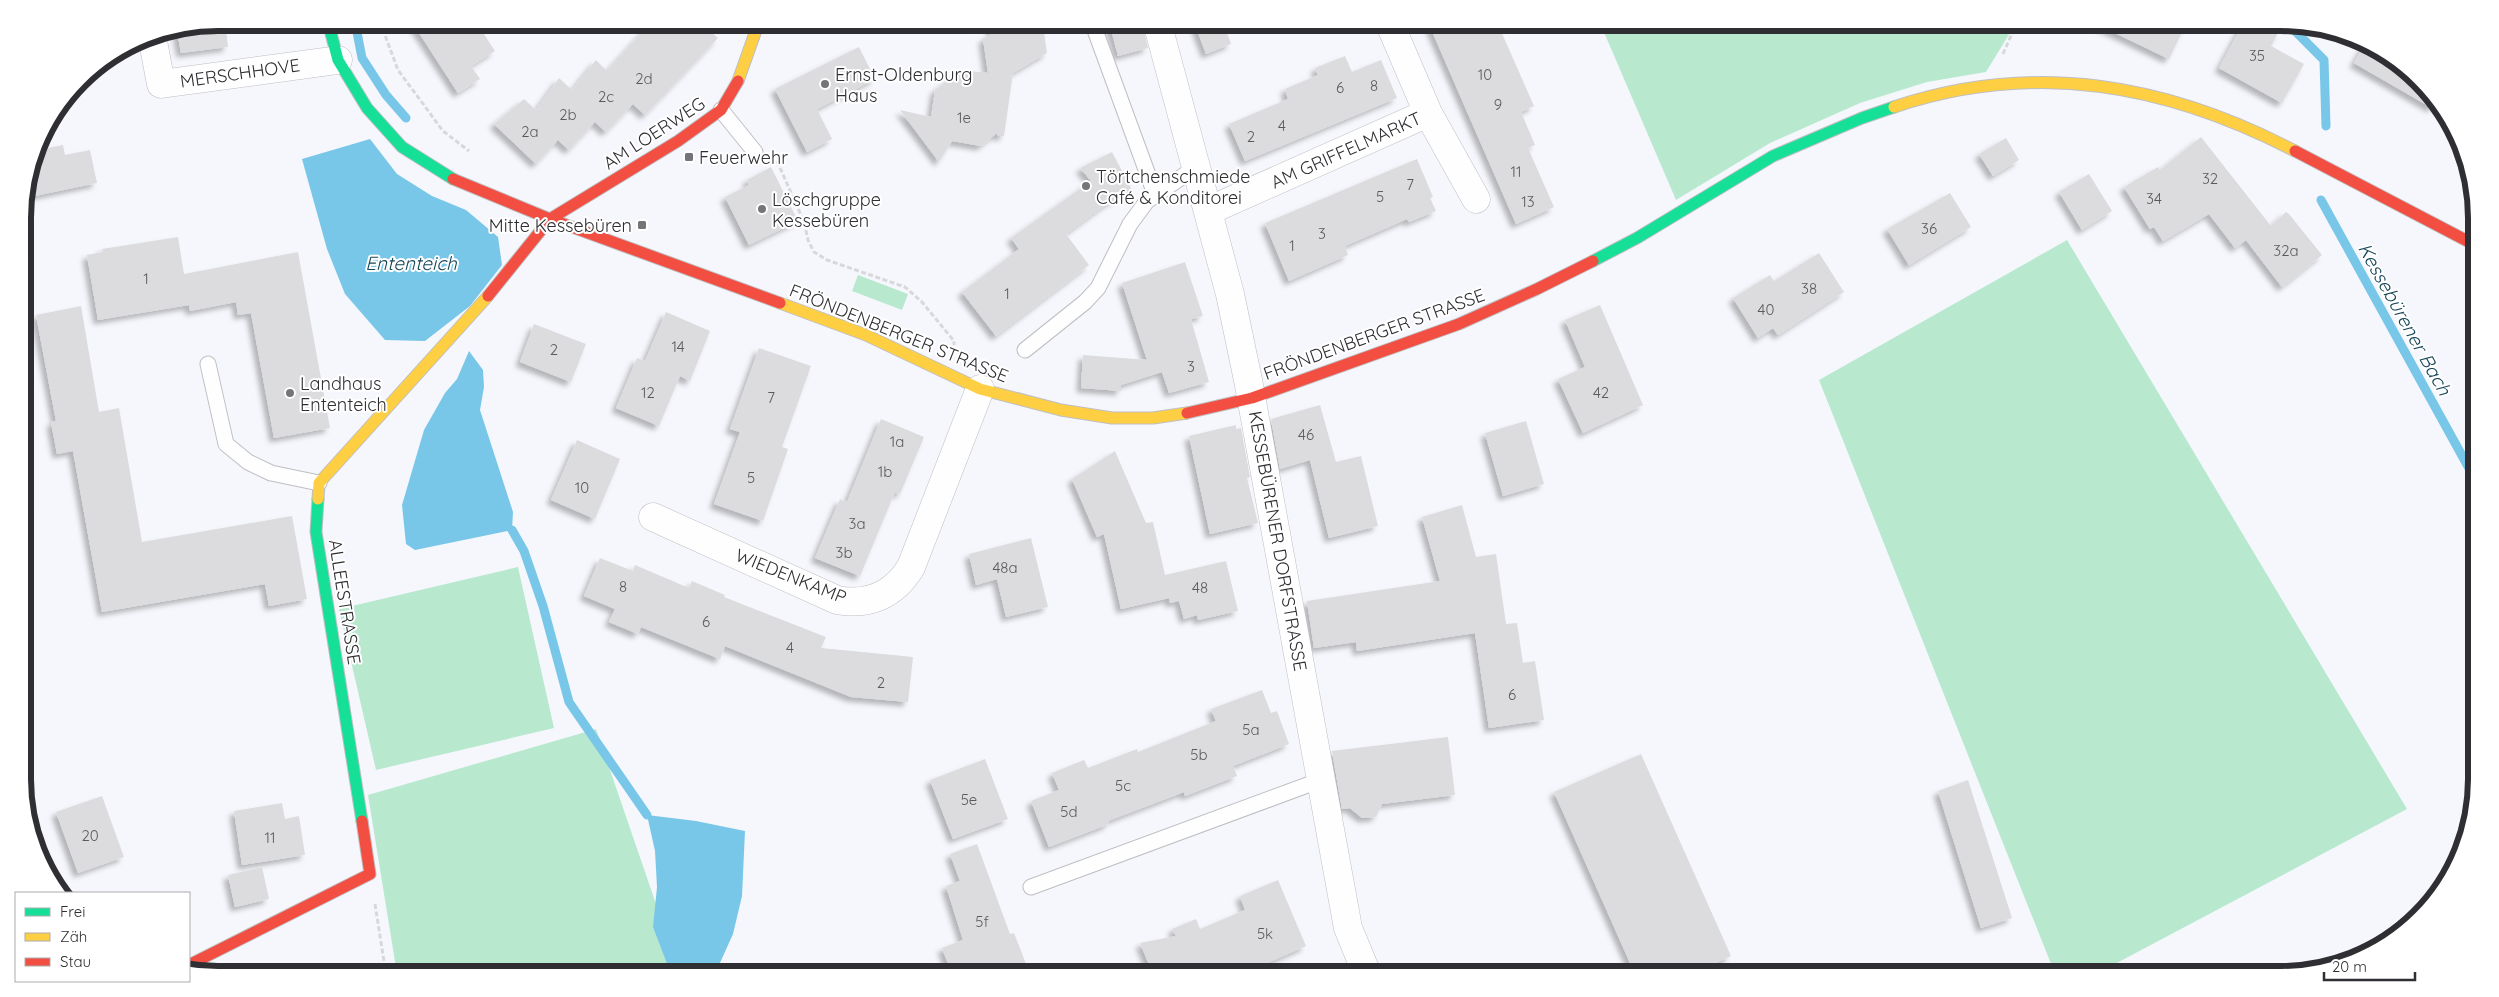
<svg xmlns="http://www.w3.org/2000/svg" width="2499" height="997" font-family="Quicksand,sans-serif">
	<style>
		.green { fill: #b8e9cf }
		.water { fill: #78c7e8 }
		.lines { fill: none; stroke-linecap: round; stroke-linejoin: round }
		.stream { stroke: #78c7e8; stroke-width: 9 }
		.building { fill: #dcdcdf; filter: url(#shadow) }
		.lane-casing { stroke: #bebfc3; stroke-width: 17 }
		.street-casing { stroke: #bebfc3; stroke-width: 29 }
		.fast-casing { stroke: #bebfc3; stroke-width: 13 }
		.slow-casing { stroke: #bebfc3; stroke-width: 13 }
		.jam-casing { stroke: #bebfc3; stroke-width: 13 }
		.path { stroke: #d7d8d9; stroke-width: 3; stroke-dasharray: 5 2.5; stroke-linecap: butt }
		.lane { stroke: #fefeff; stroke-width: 15 }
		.street { stroke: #fefeff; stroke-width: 28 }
		.fast { stroke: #16e098; stroke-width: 11 }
		.slow { stroke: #ffcf43; stroke-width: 11 }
		.jam { stroke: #f24e42; stroke-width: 11 }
		.poi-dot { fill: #757579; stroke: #fff; stroke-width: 2 }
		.labels { text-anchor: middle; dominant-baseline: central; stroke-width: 4; stroke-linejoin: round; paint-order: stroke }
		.number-label { font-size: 15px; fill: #5a5a5e }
		.street-label { font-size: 18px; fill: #2f2f33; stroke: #fff }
		.poi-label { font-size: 18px; fill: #2f2f33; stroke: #fff; text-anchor: start }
		.water-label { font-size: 19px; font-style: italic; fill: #154558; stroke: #fff }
		.rim { fill: none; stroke: #2f2f33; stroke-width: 6 }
	</style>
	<defs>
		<filter id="shadow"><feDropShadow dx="-4.5" dy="4.5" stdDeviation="2.5" flood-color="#0004"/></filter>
	</defs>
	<rect width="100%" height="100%" fill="#f6f7fc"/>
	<path class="green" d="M1600 23H2016L1986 72 1927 82 1860 103 1770 143 1676 200Z
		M2067 240 2407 809 2096 974H2055L1819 380Z
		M858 275 908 294 902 310 852 291Z
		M518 567 554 728 376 770 339 609Z
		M596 729 680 974H397L368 795Z"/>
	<path class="water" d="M370 139 397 174 432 196 466 210 498 237 502 265 470 306 425 341 385 340 345 294 327 249 302 159Z
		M469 351 483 370 484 387 480 410 513 512 512 530 415 550 406 544 402 505 424 430 445 393 457 379Z
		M647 815 696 821 745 831 742 896 733 934 715 974H671L653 927 657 887 655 851Z"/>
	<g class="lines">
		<path class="stream" d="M355 22 362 58 386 95 406 118
			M2288 24 2324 60 2326 126
			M2321 200 2476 481
			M512 530 524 551 543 606 569 702 647 815"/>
	</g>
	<path class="building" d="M218 22H225L228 47 181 53 177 31Z
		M412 22H476L495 51 471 66 480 79 458 93Z
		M652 22H700L718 38 645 115 633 104 606 132 595 122 569 150 558 140 536 164 494 124 524 99 536 110 559 78 572 90 596 60 607 71Z
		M988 22H1032L1044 32 1047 53 1013 73 1004 136H997V133L981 146 952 141 939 162 900 110 931 117 935 90 961 70 988 73 983 39 993 33Z
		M1109 22H1142L1148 48 1118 56Z
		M1194 22H1223L1231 44 1206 54Z
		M1428 22H1497L1534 106 1521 112 1535 145 1528 148 1554 207 1516 224Z
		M2092 22H2187L2169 59Z
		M2244 22H2263L2279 31 2271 46 2304 64 2282 103 2219 68Z
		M2365 44 2390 56 2428 89 2436 102 2432 108 2354 63Z
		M859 47 875 79 817 109 832 139 807 152 775 89Z
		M1345 56 1352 72 1381 60 1397 98 1245 161 1229 124 1288 99 1285 89 1318 75 1315 68Z
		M2201 137 2271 226 2286 212 2289 214 2322 255 2282 287 2246 240 2235 248 2209 214 2163 241 2154 227 2150 229 2124 187 2158 167 2160 170Z
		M2006 138 2019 160 1993 176 1979 154Z
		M63 145 65 155 90 150 97 183 25 198 38 150Z
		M1112 152 1132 190 1108 203 1066 234 1089 265 996 336 962 292 1019 249 1011 238 1091 181 1080 168Z
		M1417 159 1433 197 1430 198 1436 211 1409 222 1407 219 1345 246 1348 255 1289 281 1265 223Z
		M771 167 798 221 749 245 725 197 749 185 747 180Z
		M2089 174 2112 211 2082 230 2059 192Z
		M1950 193 1971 227 1909 265 1887 229Z
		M178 237 184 274 298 252 330 428 274 438 251 313 238 315 236 302 190 311 189 305 98 320 87 255 103 252 102 249Z
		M1819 253 1844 292 1778 335 1773 328 1758 338 1733 298 1770 275 1774 281Z
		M1185 262 1203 316 1191 319 1209 382 1169 393 1162 372 1121 385V391L1081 388 1083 355 1147 360 1122 283Z
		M1600 305 1643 405 1583 433 1558 379 1585 367 1565 320Z
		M81 306 99 412 119 408 142 542 292 516 307 599 269 606 265 584 102 612 73 451 57 454 51 422 56 421 36 315Z
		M666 312 710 331 690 381 680 376 659 426 616 408 637 358 645 361Z
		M534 324 586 344 571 382 520 362Z
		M759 348 811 366 782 447 788 449 763 521 714 504 740 432 730 429Z
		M1320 405 1336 462 1361 456 1378 526 1329 538 1310 460 1280 469 1271 419Z
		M881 419 924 437 900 494 895 492 860 576 815 558 840 499 847 502Z
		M1526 421 1544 484 1503 496 1485 433Z
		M1236 425V429L1241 428 1250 477 1247 478 1258 523 1210 534 1189 436Z
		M577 440 620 459 595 519 551 500Z
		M1115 451 1146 523 1153 522 1165 575 1226 561 1238 611 1198 620 1197 615 1184 619 1179 601 1170 603 1169 598 1121 609 1104 534 1097 537 1072 479Z
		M1462 505 1476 557 1496 554 1506 624 1517 623 1523 663 1535 661 1544 720 1489 728 1475 633 1357 651 1356 642 1314 648 1307 601 1440 581 1422 517Z
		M1031 538 1048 607 1006 617 997 579 976 585 969 554Z
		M600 558 633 571 635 565 689 588 692 581 725 595 724 597 826 637 821 648 913 657 908 702 851 697 725 646 720 659 641 627 638 634 609 622 615 609 584 596Z
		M1262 690 1271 713 1277 711 1289 744 1233 766 1237 776 1185 796 1184 792 1108 821 1109 824 1049 847 1031 801 1059 790 1052 773 1084 760 1088 768 1137 749 1138 752 1216 721 1211 709Z
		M1448 737 1455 795 1382 804 1376 817 1362 818 1350 808 1342 809 1332 751Z
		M1641 754 1731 956 1691 974H1635L1554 792Z
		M985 759 1008 819 953 839 930 780Z
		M1968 780 2012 918 1981 928 1938 791Z
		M102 796 124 857 78 873 56 812Z
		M282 803 285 819 299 816 305 855 242 865 234 811Z
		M977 844 1010 934 1014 933 1030 974H952L942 948 963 940 946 886 960 881 950 854Z
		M262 867 269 899 235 907 228 875Z
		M1278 880 1306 946 1258 967 1261 974H1153L1140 943 1176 936 1172 929 1196 919 1200 929 1245 910 1240 896Z"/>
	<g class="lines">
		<defs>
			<path id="lane" d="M1092 22 1155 194
				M721 110 755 152
				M1025 350 1085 302 1098 288 1130 224 1147 201 1196 167
				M208 364 226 444 248 462 271 473 319 483
				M1031 887 1321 780"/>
			<path id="street" d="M1157 22 1230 294 1248 380 1348 928 1367 974
				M1389 22 1428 113 1476 199
				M152 36 161 84 338 60
				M1208 211 1428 113
				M653 517 837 600C869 606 894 595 911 567L980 389"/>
			<path id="fast" d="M328 22 338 60 367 108 402 147 453 179
				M1593 261 1637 238 1773 156 1862 118 1894 107
				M318 499 316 532 362 821"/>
			<path id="slow" d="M738 81 759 22
				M1894 107C2035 60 2166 84 2295 151
				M780 303 866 335 980 389 1061 410 1112 418H1153L1187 413
				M318 499 319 483 488 296"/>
			<path id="jam" d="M2295 151 2475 245
				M453 179 550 219 780 303
				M488 296 550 219 678 141 721 110 738 81
				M1187 413 1252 398 1459 324 1537 289 1593 261
				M189 965 370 874 362 821"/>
		</defs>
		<use href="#lane" class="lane-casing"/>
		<use href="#street" class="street-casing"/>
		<use href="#fast" class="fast-casing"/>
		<use href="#slow" class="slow-casing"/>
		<use href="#jam" class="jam-casing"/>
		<path class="path" d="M380 22 398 70 443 131 469 151
			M2003 54 2017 22
			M777 161 804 222 808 240 814 252 827 260 905 287 922 302 954 341V345
			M375 904 386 974"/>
		<use href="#lane" class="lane"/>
		<use href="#street" class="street"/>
		<use href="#fast" class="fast"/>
		<use href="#slow" class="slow"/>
		<use href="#jam" class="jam"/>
	</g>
	<g class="poi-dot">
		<circle cx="825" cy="84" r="5"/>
		<rect x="684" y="152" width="10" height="10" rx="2.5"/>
		<circle cx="1086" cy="186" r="5"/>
		<circle cx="762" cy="209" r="5"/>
		<rect x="637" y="220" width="10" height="10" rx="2.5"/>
		<circle cx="290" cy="393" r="5"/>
	</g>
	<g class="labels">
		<g class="number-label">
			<text x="2257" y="55">35</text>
			<text x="1485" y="74">10</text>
			<text x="644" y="78">2d</text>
			<text x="1374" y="85">8</text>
			<text x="1340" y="87">6</text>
			<text x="606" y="96">2c</text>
			<text x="1498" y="104">9</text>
			<text x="568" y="114">2b</text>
			<text x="964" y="117">1e</text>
			<text x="1282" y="125">4</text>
			<text x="530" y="131">2a</text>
			<text x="1251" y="136">2</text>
			<text x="1516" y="171">11</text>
			<text x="2210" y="178">32</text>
			<text x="1410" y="184">7</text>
			<text x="1380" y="196">5</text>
			<text x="2154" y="198">34</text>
			<text x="1528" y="201">13</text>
			<text x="1929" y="228">36</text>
			<text x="1322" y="233">3</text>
			<text x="1292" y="245">1</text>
			<text x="2286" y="250">32a</text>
			<text x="146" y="278">1</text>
			<text x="1809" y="288">38</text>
			<text x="1007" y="293">1</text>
			<text x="1766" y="309">40</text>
			<text x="678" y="346">14</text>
			<text x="554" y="349">2</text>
			<text x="1191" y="366">3</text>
			<text x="648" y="392">12</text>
			<text x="1601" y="392">42</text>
			<text x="771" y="397">7</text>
			<text x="1306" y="434">46</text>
			<text x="897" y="441">1a</text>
			<text x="885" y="471">1b</text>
			<text x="751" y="477">5</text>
			<text x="582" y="487">10</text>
			<text x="857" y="523">3a</text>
			<text x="844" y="552">3b</text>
			<text x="1005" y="567">48a</text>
			<text x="623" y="586">8</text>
			<text x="1200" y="587">48</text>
			<text x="706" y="621">6</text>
			<text x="790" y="647">4</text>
			<text x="881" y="682">2</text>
			<text x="1512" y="694">6</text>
			<text x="1251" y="729">5a</text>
			<text x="1199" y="754">5b</text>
			<text x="1123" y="785">5c</text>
			<text x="969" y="799">5e</text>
			<text x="1069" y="811">5d</text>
			<text x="90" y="835">20</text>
			<text x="270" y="837">11</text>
			<text x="982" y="921">5f</text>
			<text x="1265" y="933">5k</text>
		</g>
		<g class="street-label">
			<text transform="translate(240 73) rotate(-8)">MERSCHHOVE</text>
			<text transform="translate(654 133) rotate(-33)">AM LOERWEG</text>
			<text transform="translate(1346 150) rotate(-24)">AM GRIFFELMARKT</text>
			<text transform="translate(899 333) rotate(22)">FRÖNDENBERGER STRASSE</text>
			<text transform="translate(1374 334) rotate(-20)">FRÖNDENBERGER STRASSE</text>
			<text transform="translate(1278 541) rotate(80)">KESSEBÜRENER DORFSTRASSE</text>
			<text transform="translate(791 576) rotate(22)">WIEDENKAMP</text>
			<text transform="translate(345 602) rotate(81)">ALLEESTRASSE</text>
		</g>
		<g class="poi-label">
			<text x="835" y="74">Ernst-Oldenburg<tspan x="835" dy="21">Haus</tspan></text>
			<text x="699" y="157">Feuerwehr</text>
			<text x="1096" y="176">Törtchenschmiede<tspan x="1096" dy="21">Café &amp; Konditorei</tspan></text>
			<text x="772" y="199">Löschgruppe<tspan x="772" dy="21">Kessebüren</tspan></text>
			<text x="632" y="225" text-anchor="end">Mitte Kessebüren</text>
			<text x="300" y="383">Landhaus<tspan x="300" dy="21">Ententeich</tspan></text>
		</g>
		<g class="water-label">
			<text x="411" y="263">Ententeich</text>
			<text transform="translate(2405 319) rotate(61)">Kessebürener Bach</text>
		</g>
	</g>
	<path d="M0 0H2499V997H0ZM218 31H2281A187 187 0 0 1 2468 218V779A187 187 0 0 1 2281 966H218A187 187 0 0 1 31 779V218A187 187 0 0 1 218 31Z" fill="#fff" fill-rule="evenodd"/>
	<path class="rim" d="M218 31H2281A187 187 0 0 1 2468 218V779A187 187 0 0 1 2281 966H218A187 187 0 0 1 31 779V218A187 187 0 0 1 218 31Z"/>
	<rect x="15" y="892" width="175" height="90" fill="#ffffff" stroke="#acacad"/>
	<rect x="25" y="908" width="25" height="8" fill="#16e098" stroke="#acacad"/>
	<text x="60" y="917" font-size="15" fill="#2f2f33">Frei</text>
	<rect x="25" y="933" width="25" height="8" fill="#ffcf43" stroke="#acacad"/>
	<text x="60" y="942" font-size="15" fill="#2f2f33">Zäh</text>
	<rect x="25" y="958" width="25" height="8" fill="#f24e42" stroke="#acacad"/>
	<text x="60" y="967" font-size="15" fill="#2f2f33">Stau</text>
	<path d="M2324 972v8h91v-8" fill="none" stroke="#2f2f33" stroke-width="2.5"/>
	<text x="2332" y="972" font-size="15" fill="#2f2f33" stroke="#ffffff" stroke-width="4" paint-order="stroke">20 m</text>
</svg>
